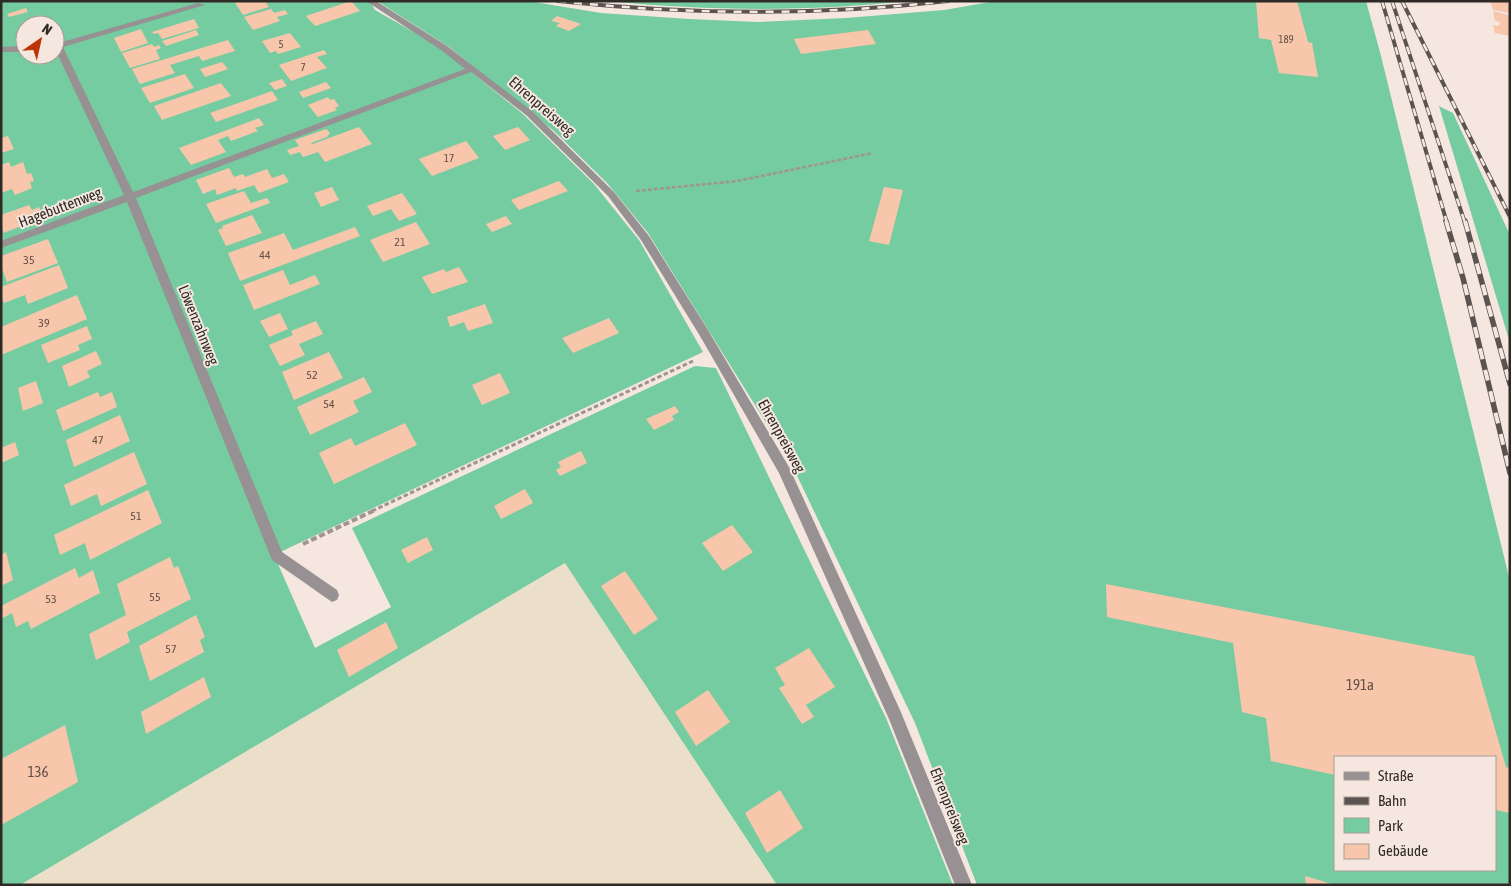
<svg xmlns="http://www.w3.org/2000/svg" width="1511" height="886" font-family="'Asap Condensed',sans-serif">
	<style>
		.industrial { fill: #ebdfca }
		.green { fill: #76cca1; fill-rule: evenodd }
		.building { fill: #f8c6ab }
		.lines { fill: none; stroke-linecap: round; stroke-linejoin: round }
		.path-far2 { stroke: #9f958f; stroke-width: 2.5; stroke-dasharray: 4 2; stroke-linecap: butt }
		.path-far1 { stroke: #9f958f; stroke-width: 3; stroke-dasharray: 4.5 2.5; stroke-linecap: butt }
		.path { stroke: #9f958f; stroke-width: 4; stroke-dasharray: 6 3; stroke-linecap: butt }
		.minor { fill: #979193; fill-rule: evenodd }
		.rail-far1-casing { stroke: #5b534f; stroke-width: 4 }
		.rail-casing { stroke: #5b534f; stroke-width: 5.5 }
		.rail-far1 { stroke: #f5e7df; stroke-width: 2.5; stroke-dasharray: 8; stroke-linecap: butt }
		.rail { stroke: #f5e7df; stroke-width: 4; stroke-dasharray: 11; stroke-linecap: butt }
		.labels { text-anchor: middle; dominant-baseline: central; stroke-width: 4; stroke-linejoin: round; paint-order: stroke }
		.far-number-label { font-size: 11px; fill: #625148 }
		.number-label { font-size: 12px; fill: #625148 }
		.street-label { font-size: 15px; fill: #302a27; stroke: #f5e7df }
		.near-number-label { font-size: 15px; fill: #625148 }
	</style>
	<rect width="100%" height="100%" fill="#f5e7df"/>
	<path class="industrial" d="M566 563 777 885H20L53 865Z"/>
	<path class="green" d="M1 1H370L375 10 433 43 470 71 523 114 594 184 639 240 703 352 274 555 315 648 391 607 352 528 695 366 716 368 886 718 953 885H777L565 563 20 885H1ZM25 25H55V55H25Z
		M377 1H528L601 13 689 19 758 22 846 18 944 10 996 1H1366L1381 56 1510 581V885H977L915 723 791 463 648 233 607 183 554 131 449 47ZM1335 757H1495V870H1335Z
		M607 1H908C808 12 706 11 607 1Z
		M1439 106 1453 113 1510 235V343Z"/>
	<path class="building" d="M234 1H265L269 7 243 15Z
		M351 1 360 11 315 26 306 16Z
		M1256 1H1297L1308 42 1312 43 1318 77 1279 73 1271 40 1259 38Z
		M1490 1H1510V13L1493 10Z
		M26 8 28 12 9 17 7 14Z
		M271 9 274 13 285 10 288 14 277 17 280 21 253 30 244 17Z
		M1493 11 1508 15 1510 17V36L1495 33 1493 25 1499 26 1500 22 1495 21Z
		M557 16 581 24 569 31 556 26 560 23 551 21Z
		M194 19 199 28 162 39 158 33 154 34 152 32Z
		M141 29 148 43 121 52 114 38Z
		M196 30 199 35 166 46 162 41Z
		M868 30 876 44 801 54 794 39Z
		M290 33 301 47 278 54 276 51 270 53 262 41Z
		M228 40 235 51 202 61 199 56 170 65 175 73 140 84 132 69Z
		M152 44 154 47 159 45 161 48 156 50 160 59 130 68 122 53Z
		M324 50 327 54 317 57 327 68 291 81 279 65Z
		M222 62 228 69 205 77 200 69Z
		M185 74 194 88 150 103 141 88Z
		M282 79 287 86 275 90 269 83Z
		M326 82 331 88 303 98 299 92Z
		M221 83 231 96 162 120 154 106Z
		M272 91 278 100 216 122 210 113Z
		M328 97 330 100 334 99 339 106 335 108 337 110 318 117 308 105Z
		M259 118 264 125 255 128 258 131 231 141 228 136 218 140 226 152 191 165 179 148Z
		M359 127 372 144 325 162 318 152 303 157 300 152 290 155 287 150 299 146 295 140 326 129 330 133 327 137 311 143 313 144Z
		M518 127 530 140 505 150 493 136Z
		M8 136 14 149 1 153V138Z
		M466 141 479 158 432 176 419 159Z
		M9 162 11 167 23 162 27 174 31 173 34 181 30 182 32 188 15 195 12 189 1 193V165Z
		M229 168 234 177 243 174 245 177 267 169 272 178 284 174 289 182 259 193 254 185 237 191 236 188 217 195 215 189 203 194 196 180Z
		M559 181 568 191 519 210 511 200Z
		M332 187 339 200 321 207 314 193Z
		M884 187 903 190 889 245 869 241Z
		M244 191 251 203 267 198 270 203 216 223 206 204Z
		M402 193 417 214 399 221 391 209 373 216 367 206Z
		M29 205 32 210 39 207 43 218 3 233 1 215Z
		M252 215 262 233 226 246 218 230 223 228 222 226Z
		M506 216 512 224 492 232 486 224Z
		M416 222 430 244 383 262 370 240Z
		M355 227 360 236 240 281 228 253 284 233 293 250Z
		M48 239 58 263 7 282 1 266V256Z
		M59 265 68 288 28 304 25 295 4 303 1 296V287Z
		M459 267 468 282 432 294 422 277 444 269 446 272Z
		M283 270 290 285 315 275 320 284 254 310 243 285Z
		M77 295 87 319 1 355V327Z
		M485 304 493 323 468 331 464 322 450 327 447 317Z
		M280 313 288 329 269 337 260 321Z
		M609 318 619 333 573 353 562 338Z
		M316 321 323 334 299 344 305 355 280 366 269 345 293 335 291 331Z
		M87 326 92 339 78 345 80 350 48 363 41 345Z
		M96 351 102 364 87 371 90 377 69 387 62 366Z
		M329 352 343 378 294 400 282 372Z
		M500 373 510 393 482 405 472 385Z
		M364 377 372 392 353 401 359 412 310 435 297 407Z
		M36 381 43 403 23 411 18 388Z
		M98 392 100 397 112 392 117 407 63 431 56 410Z
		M675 406 679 412 672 416 674 420 654 430 646 419Z
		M120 415 130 441 74 467 66 440Z
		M405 423 417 445 334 484 319 453 351 438 355 446Z
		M15 442 19 455 1 463V448Z
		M581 451 587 463 560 476 556 470 561 467 558 462Z
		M134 452 147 484 101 506 97 494 71 506 64 485Z
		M525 489 533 503 501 519 494 506Z
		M148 490 162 523 90 560 85 543 60 555 54 535Z
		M732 525 753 552 723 571 702 543Z
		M427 537 433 550 408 563 401 550Z
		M6 552 13 580 1 586V555Z
		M170 557 174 568 178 566 191 599 127 632 130 642 96 660 89 634 126 615 117 584Z
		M75 568 79 578 93 570 100 593 31 629 28 621 16 627 12 613 1 619V606Z
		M625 571 658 619 634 635 601 586Z
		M1106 584 1474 656 1506 767 1510 768V813L1495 810V757H1335V775L1271 761 1266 718 1242 712 1233 643 1107 617Z
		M196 615 205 637 200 640 204 652 150 681 139 646Z
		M386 622 398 648 349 677 337 650Z
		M809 648 835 687 806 705 814 717 802 724 779 688 785 685 775 668Z
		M204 677 211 697 146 734 141 712Z
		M708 690 730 722 696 746 675 712Z
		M65 725 78 782 1 825V759Z
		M780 790 803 828 767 853 745 813Z
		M1305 876 1332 884V885H1306Z"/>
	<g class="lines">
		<path class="path-far2" d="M636 191 737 181 873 153"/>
		<path class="path-far1" d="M372 511 693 361"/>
		<path class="path" d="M303 544 375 510"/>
		<path class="minor" d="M366 1H376L447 46 532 111 614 192 649 236 708 330 789 467 900 710 972 885H955L889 719 779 473 700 336 641 240 608 196 526 115 471 72 136 198 282 552 337 590 339 595 337 600 332 602 272 560 127 202 1 248V241L124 195 55 49V44L198 3 205 5 63 47 133 192 465 69 441 50Z
			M25 46V52H1V47Z"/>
		<defs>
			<path id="rail-far1" d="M558 1C689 15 817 16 948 1
				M1382 1 1447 223
				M1392 1 1465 223
				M1402 1 1510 217"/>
			<path id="rail" d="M1446 221 1463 278 1510 473
				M1465 221 1510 384"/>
		</defs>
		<use href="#rail-far1" class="rail-far1-casing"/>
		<use href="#rail" class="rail-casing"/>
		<use href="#rail-far1" class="rail-far1"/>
		<use href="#rail" class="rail"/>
	</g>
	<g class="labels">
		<g class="far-number-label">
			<text x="1286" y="39">189</text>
			<text x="281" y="44">5</text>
			<text x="303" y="67">7</text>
			<text x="449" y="158">17</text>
		</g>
		<g class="number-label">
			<text x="400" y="242">21</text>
			<text x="265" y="255">44</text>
			<text x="29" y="260">35</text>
			<text x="44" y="323">39</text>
			<text x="312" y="375">52</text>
			<text x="329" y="404">54</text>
			<text x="98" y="440">47</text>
			<text x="136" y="516">51</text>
			<text x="155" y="597">55</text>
			<text x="51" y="599">53</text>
			<text x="171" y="649">57</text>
		</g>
		<g class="street-label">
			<text transform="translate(542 106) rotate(41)">Ehrenpreisweg</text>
			<text transform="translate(60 207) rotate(-21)">Hagebuttenweg</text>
			<text transform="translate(199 325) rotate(68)">Löwenzahnweg</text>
			<text transform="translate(782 436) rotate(61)">Ehrenpreisweg</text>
			<text transform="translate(950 806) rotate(68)">Ehrenpreisweg</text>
		</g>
		<g class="near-number-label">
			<text x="1360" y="684">191a</text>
			<text x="38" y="771">136</text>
		</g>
	</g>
	<rect width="1511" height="886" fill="none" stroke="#302a27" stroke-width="5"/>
	<rect x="1334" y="756" width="162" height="115" fill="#f5e7df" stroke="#a69b95"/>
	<rect x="1344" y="772" width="25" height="8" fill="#979193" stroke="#a69b95"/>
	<text x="1378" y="781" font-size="15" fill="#302a27">Straße</text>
	<rect x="1344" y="797" width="25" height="8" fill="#5b534f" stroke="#a69b95"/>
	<text x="1378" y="806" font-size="15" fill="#302a27">Bahn</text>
	<rect x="1344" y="818" width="25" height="15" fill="#76cca1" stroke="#a69b95"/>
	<text x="1378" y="831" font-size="15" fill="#302a27">Park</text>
	<rect x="1344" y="844" width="25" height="15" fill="#f8c6ab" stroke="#a69b95"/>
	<text x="1378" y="856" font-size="15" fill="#302a27">Gebäude</text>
	<g transform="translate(40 40) rotate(34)"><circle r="24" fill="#f5e7df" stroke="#a69b95"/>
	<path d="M0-4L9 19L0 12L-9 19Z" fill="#bd3406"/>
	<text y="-8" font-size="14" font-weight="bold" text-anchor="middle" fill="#302a27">N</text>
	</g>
</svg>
